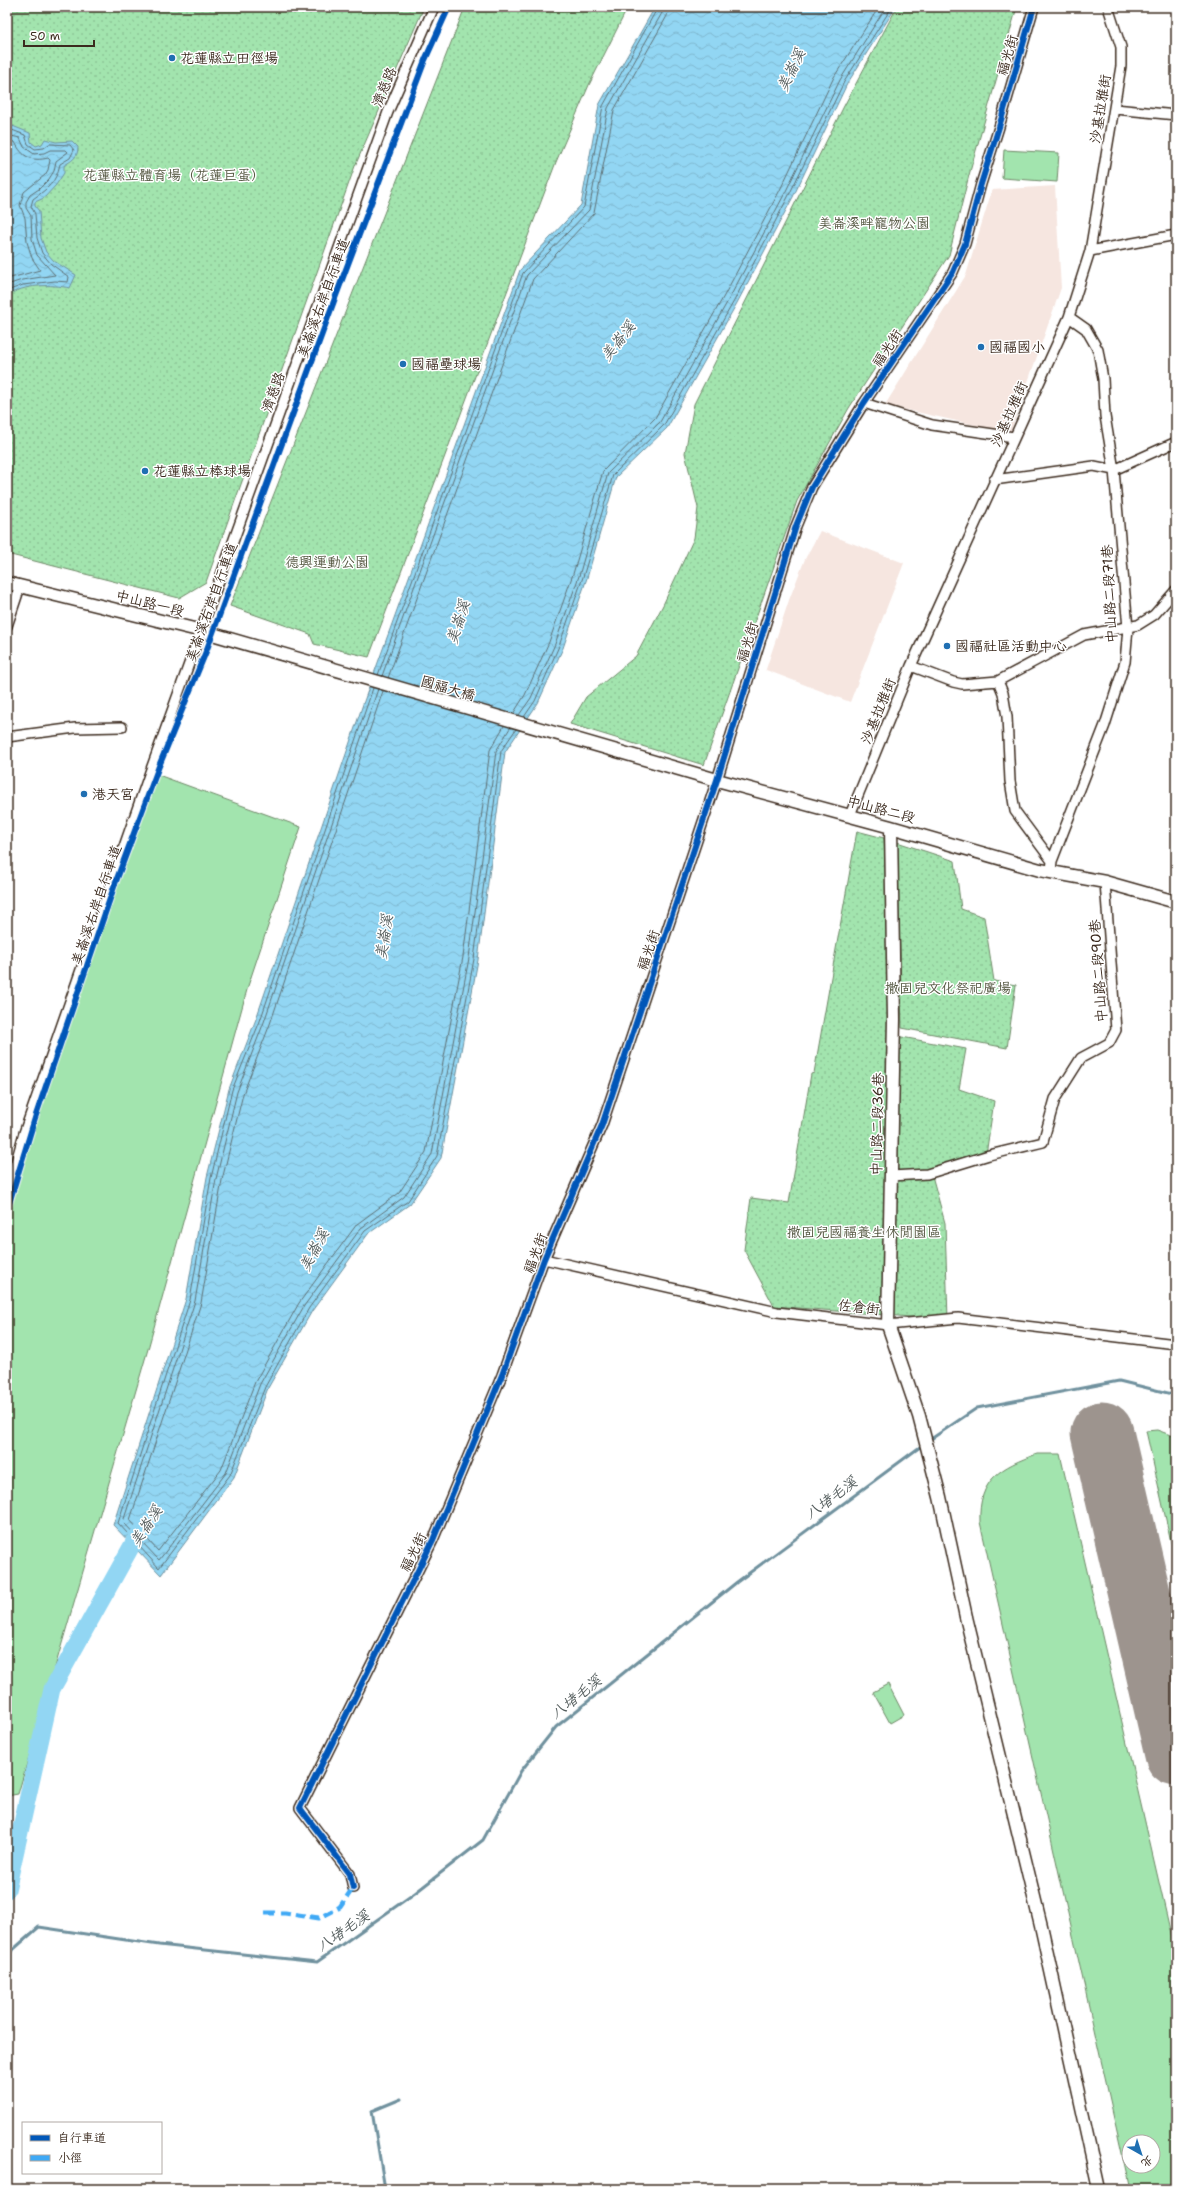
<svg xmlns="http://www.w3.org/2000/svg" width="1183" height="2196" font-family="'Shantell Sans','LXGW WenKai TC',sans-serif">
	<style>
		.built { fill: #f6e6e0 }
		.green { fill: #a2e4ae; stroke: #6e8766; fill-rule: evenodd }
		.park { fill: url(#park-dots); stroke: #6e8766 }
		.water { fill: url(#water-waves); stroke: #6f919e }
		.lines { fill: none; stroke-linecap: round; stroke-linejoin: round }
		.shore { stroke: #5e6f73; stroke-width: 1 }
		.stream { stroke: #6f919e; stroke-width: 3 }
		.river { stroke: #92d6f3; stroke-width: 17 }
		.taxiway { stroke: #9d948e; stroke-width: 25 }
		.runway { stroke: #9d948e; stroke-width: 63 }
		.street-casing { stroke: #3b2a1e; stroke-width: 12 }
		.secondary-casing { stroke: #3b2a1e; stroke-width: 15 }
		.street { stroke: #fff; stroke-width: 9 }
		.secondary { stroke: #fff; stroke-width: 12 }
		.quiet { stroke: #3fa9f5; stroke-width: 5; stroke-dasharray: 10 5; stroke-linecap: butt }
		.cycleway-casing { stroke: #fff; stroke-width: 8 }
		.cycleway { stroke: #0057b8; stroke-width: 6 }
		.poi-dot { fill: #1f6fb2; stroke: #fff; stroke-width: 1.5 }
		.labels { text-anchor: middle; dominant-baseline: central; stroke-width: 3; stroke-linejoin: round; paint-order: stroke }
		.street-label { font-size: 14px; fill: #3b2a1e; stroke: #fff }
		.poi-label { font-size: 14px; fill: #3b2a1e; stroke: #fff; text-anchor: start }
		.park-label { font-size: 14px; fill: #555842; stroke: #fff }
		.water-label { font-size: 15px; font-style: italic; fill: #555e5e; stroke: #fff }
	</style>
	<defs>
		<pattern id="park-dots" width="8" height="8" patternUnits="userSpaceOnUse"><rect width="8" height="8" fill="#a2e4ae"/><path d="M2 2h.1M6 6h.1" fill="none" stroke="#8cc495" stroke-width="1.8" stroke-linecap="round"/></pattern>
		<pattern id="water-waves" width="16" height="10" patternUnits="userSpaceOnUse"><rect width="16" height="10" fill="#92d6f3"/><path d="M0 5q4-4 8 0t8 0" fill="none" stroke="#7fb8d0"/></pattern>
	</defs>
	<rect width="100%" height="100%" fill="#fff"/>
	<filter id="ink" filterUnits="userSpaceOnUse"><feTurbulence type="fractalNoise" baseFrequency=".025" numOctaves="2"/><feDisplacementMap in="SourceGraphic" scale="8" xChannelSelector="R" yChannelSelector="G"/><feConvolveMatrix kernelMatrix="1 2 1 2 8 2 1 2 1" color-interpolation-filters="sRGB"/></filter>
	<g filter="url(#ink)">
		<path class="built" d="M1055 186 1061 288 1010 433 885 405 966 275 992 190Z
			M820 531 904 563 850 702 766 670 765 672 789 600 805 559Z"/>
		<path class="green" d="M1004 150 1059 153 1057 182 1002 178Z
			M150 772 301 827 248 986 148 1349 18 1794 7 1796V1199Z
			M1157 1430 1176 1437V1564L1146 1431Z
			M1037 1454H1060L1176 1956V2189H1130L980 1522C978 1479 1001 1467 1037 1454ZM1129 2142H1153V2166H1129Z
			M888 1684 904 1715 890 1723 873 1692Z"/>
		<path class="park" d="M7 7H424L355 166 206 582 179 598 7 554Z
			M465 7H628L589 85 556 162 369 657 314 644 310 634 230 606Z
			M897 7H1017L969 175 949 255 849 408 797 501 704 765 570 724 586 697 636 656 663 605 694 538 698 508 685 453 694 404 844 106Z
			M857 831 884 838 891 1035 966 1049 959 1089 994 1101 986 1155 931 1172 945 1223 948 1320 774 1306 744 1250 751 1198 789 1203 811 1074 814 1073Z
			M897 842 955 861 961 909 984 917 994 981 1016 985 1007 1048 902 1028Z"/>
		<path class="water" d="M655 7H896L847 84 793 197 737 303 667 428 616 477 587 578 563 648 538 703 505 752 478 960 441 1158 410 1204 368 1234 312 1311 268 1388 234 1477 161 1575 113 1525 186 1299 207 1177 229 1089 256 1019 363 704 520 270 581 205 599 105Z
			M10 125 30 133 31 142 36 146 42 144 45 139 56 142 72 141 78 147C78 159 71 160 64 166V173L56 185 44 198 35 202V206L39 211 41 238 46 252 54 261 76 275 70 288C51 284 24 284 7 296V127Z"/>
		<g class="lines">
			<path class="shore" d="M7 130H12L25 135 28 144 35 149 44 148 49 144 70 145 74 150 70 158 60 164C56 183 48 188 33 199L31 206 35 214 37 238 42 253 51 264 69 277 68 282 55 281 23 285 7 291
				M7 135 20 138 24 147 34 154 44 153 50 150H66L68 152 56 161 54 171 49 179 39 189 30 195 26 202V208L31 216 32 239 37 255 55 275 22 280 7 285
				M7 141 15 142C22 157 32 162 48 158L50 160 48 170 45 175 24 192 20 205 25 218 27 242 32 258 40 270 7 279
				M378 675 523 273 584 207 603 106 658 7
				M382 676 527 275 589 210 608 108 662 13 663 7
				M388 678 533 279 594 213 614 110 667 16 669 7
				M373 688 260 1021 232 1090 211 1178 190 1300 118 1523 159 1568 230 1475 265 1387 309 1308 365 1231 408 1201 437 1156 474 959 501 751 516 729
				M378 689 264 1022 237 1092 216 1179 195 1301 123 1522 159 1560 226 1473 260 1384 304 1306 361 1228 404 1197 432 1154 469 958 496 751 510 728
				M383 691 270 1024 243 1094 222 1180 201 1303 130 1520 158 1551 221 1470 255 1382 299 1303 357 1224 399 1193 426 1152 463 957 490 750 504 726
				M513 714 525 695 549 642 573 574 603 471 655 418 724 296 780 190 834 77 879 7
				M519 715 531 698 555 644 579 576 608 473 660 422 729 299 785 193 840 80 886 7
				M524 717 535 701 559 646 583 577 613 475 664 425 734 301 789 195 844 82 892 7"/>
			<path class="stream" d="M928 1441 977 1408 1119 1381 1176 1395
				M7 1955 39 1927 159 1945 317 1962 415 1893 483 1840 521 1771 556 1727 737 1582 924 1444
				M385 2189 372 2111 401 2099"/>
			<path class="river" d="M7 1890 52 1689 135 1540 145 1526"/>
			<path class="taxiway" d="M1170 1728 1176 1727"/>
			<path class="runway" d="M1102 1433 1176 1754"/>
			<defs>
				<path id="street" d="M1115 109 1176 115
					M1090 251 1176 235
					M864 403 932 425 1014 437
					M994 480 1094 466 1114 470 1176 442
					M7 626 20 587
					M911 666 953 682 962 684 998 681 1084 635 1138 625 1154 615 1176 590
					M998 681 1003 693 1007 717 1010 781 1015 811 1052 861
					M7 737 75 728 122 727
					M850 815 911 666 1069 317 1090 251 1121 66V47L1108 7
					M1051 871 1052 861 1105 725 1125 662 1128 628 1114 470 1105 416 1103 379 1098 350 1086 329 1069 317
					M891 1176 927 1174 989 1155 1043 1142 1055 1099 1081 1058 1109 1043 1116 1030 1105 882
					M7 1194 24 1133 150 772 388 112 434 7
					M544 1259 777 1312 888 1325 958 1318 1176 1344
					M353 1888 350 1874 300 1808 433 1540 502 1375 544 1259 602 1125 717 780 796 526 812 487 864 403 953 272 965 244 981 184 999 127 1034 7"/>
				<path id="secondary" d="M7 583 202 631 717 780 891 827 1040 870 1105 882 1176 902
					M891 827 894 1019 888 1325 919 1416 940 1497 966 1617 1042 1930 1099 2189"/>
			</defs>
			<use href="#street" class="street-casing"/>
			<use href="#secondary" class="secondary-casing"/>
			<use href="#street" class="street"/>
			<use href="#secondary" class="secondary"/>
			<path class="quiet" d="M265 1913H285L319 1918 340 1907 353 1888"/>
			<defs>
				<path id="cycleway" d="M7 1210 35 1118 115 884 159 766 207 649 334 301 425 60 449 7
					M353 1888 350 1874 300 1808 433 1540 502 1375 544 1259 602 1125 717 780 796 526 812 487 864 403 953 272 965 244 981 184 999 127 1034 7"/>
			</defs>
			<use href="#cycleway" class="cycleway-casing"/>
			<use href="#cycleway" class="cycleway"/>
		</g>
	</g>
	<g class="poi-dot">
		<circle cx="172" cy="58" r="4"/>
		<circle cx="981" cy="347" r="4"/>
		<circle cx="403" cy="364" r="4"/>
		<circle cx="145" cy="471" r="4"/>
		<circle cx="947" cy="646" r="4"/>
		<circle cx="84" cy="794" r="4"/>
	</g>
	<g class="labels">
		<g class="street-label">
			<text transform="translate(1007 55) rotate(-74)">福光街</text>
			<text transform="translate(384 87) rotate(-67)">濟慈路</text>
			<text transform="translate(1100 109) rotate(-81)">沙基拉雅街</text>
			<text transform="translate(323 298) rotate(-70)">美崙溪右岸自行車道</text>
			<text transform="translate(887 348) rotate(-56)">福光街</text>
			<text transform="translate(273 392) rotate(-70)">濟慈路</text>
			<text transform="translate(1009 414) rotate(-66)">沙基拉雅街</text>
			<text transform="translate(1109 594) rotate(-93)">中山路二段71巷</text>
			<text transform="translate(211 602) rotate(-70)">美崙溪右岸自行車道</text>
			<text transform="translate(150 603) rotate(14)">中山路一段</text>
			<text transform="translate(747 642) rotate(-73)">福光街</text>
			<text transform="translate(448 688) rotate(16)">國福大橋</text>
			<text transform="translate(878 711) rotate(-68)">沙基拉雅街</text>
			<text transform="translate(881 809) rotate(15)">中山路二段</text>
			<text transform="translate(96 905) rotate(-71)">美崙溪右岸自行車道</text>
			<text transform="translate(648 950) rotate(-71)">福光街</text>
			<text transform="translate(1098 971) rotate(-94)">中山路二段90巷</text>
			<text transform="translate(877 1124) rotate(-89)">中山路二段36巷</text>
			<text transform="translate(535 1253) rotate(-69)">福光街</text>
			<text transform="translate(859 1307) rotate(7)">佐倉街</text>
			<text transform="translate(413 1552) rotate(-64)">福光街</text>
		</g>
		<g class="poi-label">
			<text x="180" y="58">花蓮縣立田徑場</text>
			<text x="989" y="347">國福國小</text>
			<text x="411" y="364">國福壘球場</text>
			<text x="153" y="471">花蓮縣立棒球場</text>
			<text x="955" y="646">國福社區活動中心</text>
			<text x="92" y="794">港天宮</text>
		</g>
		<g class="park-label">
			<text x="174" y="175">花蓮縣立體育場（花蓮巨蛋）</text>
			<text x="874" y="223">美崙溪畔寵物公園</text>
			<text x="327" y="562">德興運動公園</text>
			<text x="948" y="988">撒固兒文化祭祀廣場</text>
			<text x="864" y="1232">撒固兒國福養生休閒園區</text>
		</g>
		<g class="water-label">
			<text transform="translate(791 70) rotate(-64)">美崙溪</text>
			<text transform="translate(618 341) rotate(-51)">美崙溪</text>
			<text transform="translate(458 622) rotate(-72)">美崙溪</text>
			<text transform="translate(384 937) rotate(-81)">美崙溪</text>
			<text transform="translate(314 1250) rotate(-62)">美崙溪</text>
			<text transform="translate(831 1498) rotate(-37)">八堵毛溪</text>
			<text transform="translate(146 1526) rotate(-56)">美崙溪</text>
			<text transform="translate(576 1697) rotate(-39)">八堵毛溪</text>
			<text transform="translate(343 1931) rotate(-35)">八堵毛溪</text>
		</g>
	</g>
	<rect width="1183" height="2196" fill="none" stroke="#fff" stroke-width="24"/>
	<rect x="12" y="12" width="1159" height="2172" fill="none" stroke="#3b2a1e" stroke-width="1.5" filter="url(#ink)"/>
	<rect x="22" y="2122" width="140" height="52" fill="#ffffff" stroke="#b1aaa5"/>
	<rect x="30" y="2135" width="20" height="6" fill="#0057b8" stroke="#b1aaa5"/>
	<text x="58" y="2142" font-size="12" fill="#3b2a1e">自行車道</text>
	<rect x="30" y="2155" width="20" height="6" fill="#3fa9f5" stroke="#b1aaa5"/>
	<text x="58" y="2162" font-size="12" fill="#3b2a1e">小徑</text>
	<g transform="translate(1141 2154) rotate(141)"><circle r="19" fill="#ffffff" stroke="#b1aaa5"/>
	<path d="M0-3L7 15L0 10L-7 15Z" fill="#1f6fb2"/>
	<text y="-6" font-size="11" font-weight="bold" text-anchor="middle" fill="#3b2a1e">北</text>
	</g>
	<path d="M24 40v6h70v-6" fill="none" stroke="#3b2a1e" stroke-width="2"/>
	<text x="30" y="40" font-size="12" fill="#3b2a1e" stroke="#ffffff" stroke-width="3" paint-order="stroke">50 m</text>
</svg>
